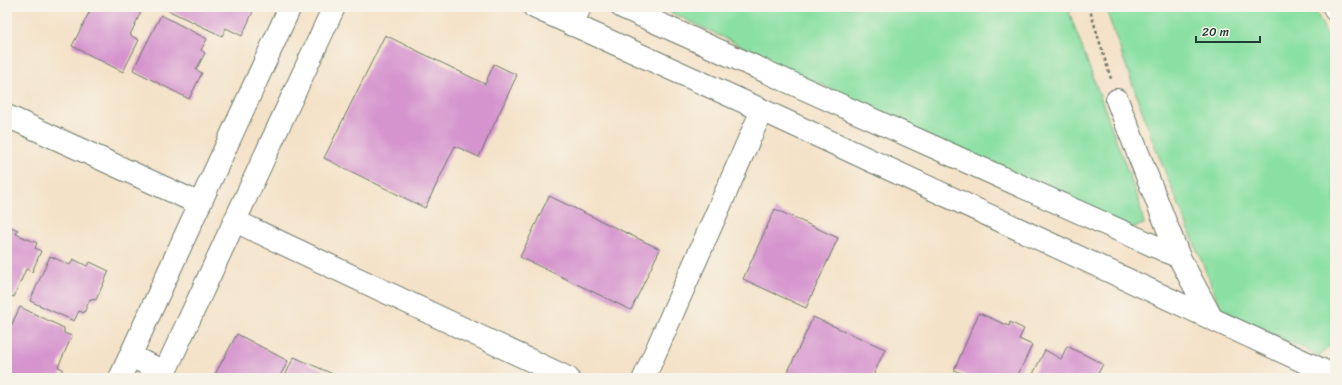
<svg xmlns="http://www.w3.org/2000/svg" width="1342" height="385" font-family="Sriracha,sans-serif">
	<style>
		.green { fill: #8ae0a3; stroke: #548e6c }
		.building { fill: #d594ce }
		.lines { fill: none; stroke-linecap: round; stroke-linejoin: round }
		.minor-casing { stroke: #6a7768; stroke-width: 24 }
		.path { stroke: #6a7768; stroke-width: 2.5; stroke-dasharray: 3 3; stroke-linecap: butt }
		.minor { stroke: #fff; stroke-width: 22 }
	</style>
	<rect width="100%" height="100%" fill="#f7f3e8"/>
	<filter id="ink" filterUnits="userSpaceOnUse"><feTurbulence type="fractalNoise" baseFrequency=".025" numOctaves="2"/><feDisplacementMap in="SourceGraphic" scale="8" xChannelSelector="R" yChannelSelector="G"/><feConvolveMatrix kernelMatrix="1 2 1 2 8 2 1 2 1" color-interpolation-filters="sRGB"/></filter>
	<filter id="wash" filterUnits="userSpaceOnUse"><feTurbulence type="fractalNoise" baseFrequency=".012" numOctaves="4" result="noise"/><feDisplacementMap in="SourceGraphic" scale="16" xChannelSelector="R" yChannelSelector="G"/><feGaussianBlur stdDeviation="0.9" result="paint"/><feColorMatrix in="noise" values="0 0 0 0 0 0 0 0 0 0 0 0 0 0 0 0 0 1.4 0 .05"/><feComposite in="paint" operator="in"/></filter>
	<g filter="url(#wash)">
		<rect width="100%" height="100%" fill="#f4e2c8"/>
		<path class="green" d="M660 7H1068L1073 23 1139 202 1144 224 1124 230Z
			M1105 7H1314L1335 52V340L1320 356 1222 311 1155 147Z"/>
		<g id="blocks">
			<path class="building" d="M92 7H132L141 12 130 35 139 40 123 72 72 46Z
				M161 7H255L242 36 226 28 222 36Z
				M161 15 207 39 201 50 205 53 196 70 202 73 189 99 133 70Z
				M385 35 485 84 494 64 517 75 479 157 455 146 425 208 324 158Z
				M549 196 660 249 631 310 520 257Z
				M775 209 838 238 806 308 743 279Z
				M7 225 18 230 16 234 37 243 35 248 41 251 32 272 26 269 14 297 7 294Z
				M50 256 70 265 73 259 87 266 90 262 109 271 96 300 90 299 84 313 79 311 74 321 30 301Z
				M20 307 64 328V333L72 336 58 367 63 369 59 378H7V334Z
				M979 313 1009 326 1010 322 1024 329 1019 339 1032 345 1017 377 1008 373 1006 378H972L954 370Z
				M813 317 885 349 872 378H785Z
				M237 334 288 361 279 378H213Z
				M1067 346 1103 364 1096 378H1031L1045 350 1061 359Z
				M294 357 342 378H284Z"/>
		</g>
	</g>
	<g filter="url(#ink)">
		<use href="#blocks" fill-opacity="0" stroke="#6a7768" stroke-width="1"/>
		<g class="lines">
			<defs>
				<path id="minor" d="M534 7 762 110 1335 376
					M622 7 1179 257
					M1334 7 1335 10
					M572 25 580 7
					M1117 100 1179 257 1211 317
					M7 116 200 204
					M235 221 568 378
					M130 356 165 372
					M120 378 290 7
					M162 378 334 7
					M644 378 762 110"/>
			</defs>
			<use href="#minor" class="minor-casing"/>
			<path class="path" d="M1089 7 1111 79"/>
			<use href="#minor" class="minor"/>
		</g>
	</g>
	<rect width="1342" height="385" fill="none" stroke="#f7f3e8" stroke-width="24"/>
	<path d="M1196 36v6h64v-6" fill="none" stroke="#1f3d34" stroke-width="2"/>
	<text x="1202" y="36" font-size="12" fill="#1f3d34" stroke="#f7f3e8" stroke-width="3" paint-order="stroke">20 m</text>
</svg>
